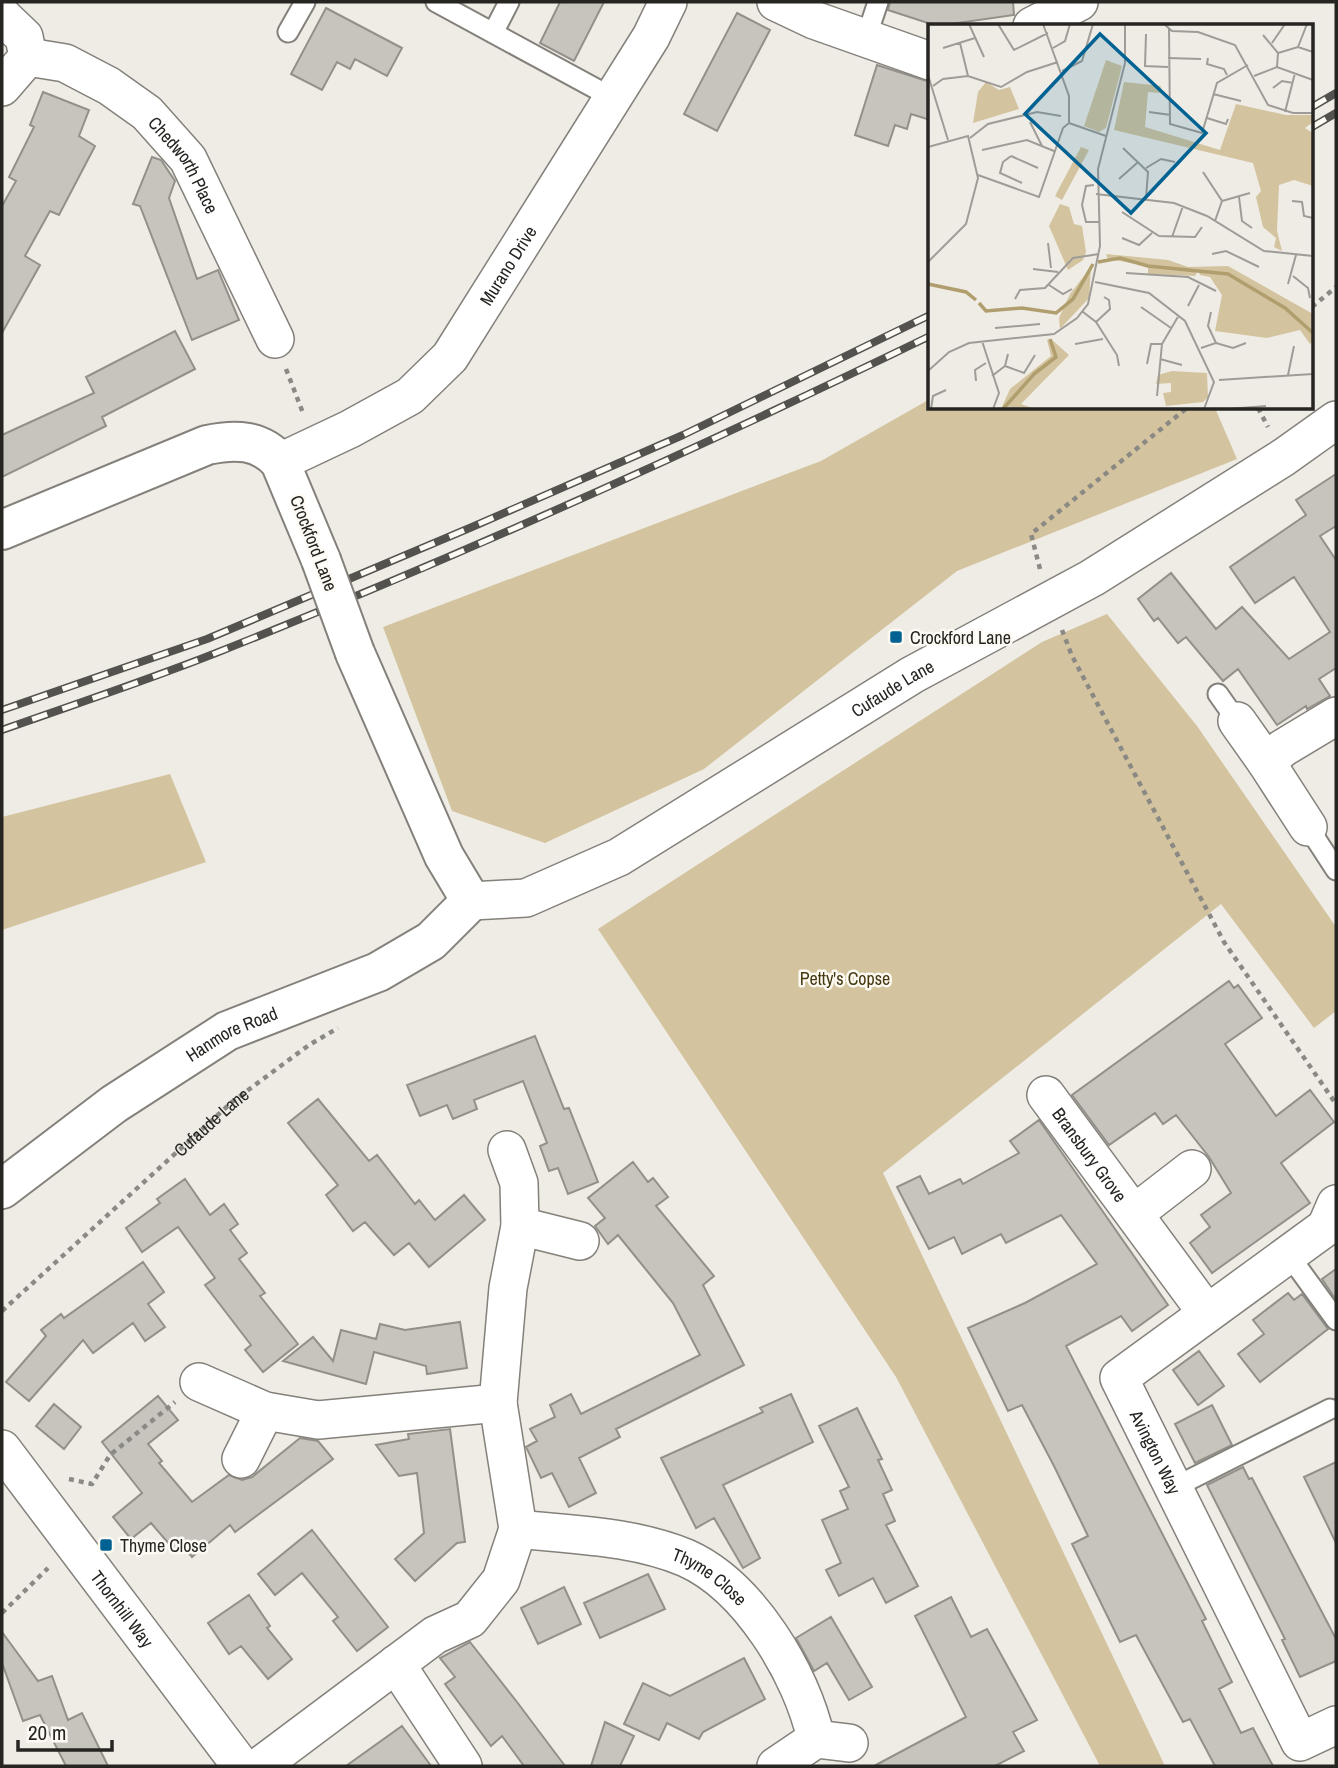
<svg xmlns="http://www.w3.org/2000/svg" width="1338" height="1768" font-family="'Archivo Narrow',sans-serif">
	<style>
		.green { fill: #d3c49f }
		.building { fill: #c6c4bd; stroke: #929089; stroke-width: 2 }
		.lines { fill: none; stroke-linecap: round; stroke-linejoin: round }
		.lane-casing { stroke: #84817b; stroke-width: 23 }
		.street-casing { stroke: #84817b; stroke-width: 40 }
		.secondary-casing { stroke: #84817b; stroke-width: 42 }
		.path { stroke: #8b8984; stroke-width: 4.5; stroke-dasharray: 5 5; stroke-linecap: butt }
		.lane { stroke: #fff; stroke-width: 19 }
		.street { stroke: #fff; stroke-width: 37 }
		.secondary { stroke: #fff; stroke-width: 38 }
		.rail-casing { stroke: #53524e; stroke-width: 8 }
		.rail { stroke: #fcfaf2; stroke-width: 5; stroke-dasharray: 16; stroke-linecap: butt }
		.secondary-bridge-casing { stroke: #84817b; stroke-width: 42; stroke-linecap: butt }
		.secondary-bridge { stroke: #fff; stroke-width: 38 }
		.poi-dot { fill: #006292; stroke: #fcfaf2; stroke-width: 2.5 }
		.labels { text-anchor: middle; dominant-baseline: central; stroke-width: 5; stroke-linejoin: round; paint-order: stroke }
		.street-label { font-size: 18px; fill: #262522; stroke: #fcfaf2 }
		.poi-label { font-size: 18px; fill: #262522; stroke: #fcfaf2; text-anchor: start }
		.park-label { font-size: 18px; fill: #463810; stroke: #fcfaf2 }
		.inset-river { fill: none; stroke: #b19e6e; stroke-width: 3.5 }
		.inset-road { fill: none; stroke: #9f9c97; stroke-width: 2 }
		.view { fill: #006292; fill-opacity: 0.15; stroke: #006292; stroke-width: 3.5 }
		.inset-edge { fill: none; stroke: #262522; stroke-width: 3.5 }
	</style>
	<rect width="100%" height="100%" fill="#efece5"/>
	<path class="green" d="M930 399V408H1215L1237 459 957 571 704 769 545 843 452 811 383 627 821 461Z
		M1107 614 1197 726 1336 927V1011L1314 1028 1221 904 883 1173 1165 1766H1100L896 1377 598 929 1042 642Z
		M170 774 206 862 2 930V817Z"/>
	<path class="building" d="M560 2H604L574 61 540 43Z
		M890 2H1013L1014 15 937 26 888 10Z
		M326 8 402 48 387 76 355 59 350 69 337 62 322 90 291 74Z
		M737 13 770 30 717 131 684 114Z
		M877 65 930 82V120L911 114 907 129 895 125 888 146 855 135Z
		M43 92 89 110 79 136 95 146 59 215 50 211 25 256 40 265 2 333V206L16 181 9 177 34 127 30 125Z
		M152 157 161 160 175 181 169 198 197 279 218 270 239 320 192 340 140 206 133 204Z
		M175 331 195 369 102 417 106 426 2 477V435L94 393 86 377Z
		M1336 474V526L1320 536 1336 560V668L1319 679 1330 696 1307 709 1306 706 1277 725 1238 669 1223 681 1186 637 1178 643 1158 618 1154 621 1138 599 1171 573 1216 629 1242 607 1289 659 1330 632 1294 577 1255 603 1230 567 1306 515 1296 500Z
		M1229 981 1234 988 1238 985 1262 1018 1225 1044 1276 1116 1310 1090 1334 1122 1281 1163 1310 1203 1212 1273 1190 1243 1210 1227 1201 1215 1231 1193 1209 1157 1176 1115 1163 1124 1155 1113 1109 1145 1072 1095Z
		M535 1036 564 1109 569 1108 598 1182 568 1194 558 1168 549 1171 540 1146 547 1143 523 1081 474 1100 477 1109 453 1119 447 1105 420 1116 407 1085Z
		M318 1099 369 1161 377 1155 415 1204 419 1200 435 1220 464 1195 485 1220 429 1267 409 1243 394 1255 365 1222 353 1231 326 1195 338 1185 288 1123Z
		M1039 1120 1168 1305 1132 1331 1121 1316 1066 1346 1206 1619 1202 1621 1232 1682 1219 1689 1241 1733 1253 1728 1273 1766H1215L1190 1719 1183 1722 1136 1635 1120 1642 1072 1544 1088 1536 1054 1466 1022 1405 1008 1411 968 1328 1025 1303 1097 1264 1061 1215 1006 1243 1001 1234 962 1254 954 1237 929 1249 897 1187 920 1176 929 1194 960 1179 963 1184 1019 1153 1010 1141Z
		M633 1162 648 1182 653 1178 668 1197 656 1206 714 1276 703 1285 744 1365 616 1429 620 1437 579 1458 596 1493 569 1507 552 1473 541 1478 526 1447 537 1441 530 1429 555 1417 550 1405 571 1394 581 1414 700 1355 673 1303 618 1235 608 1244 595 1226 605 1218 588 1198Z
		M185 1179 210 1215 224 1204 238 1224 230 1230 247 1253 239 1259 265 1293 260 1296 298 1344 263 1372 245 1350 251 1345 205 1285 215 1278 178 1227 142 1252 126 1228 160 1203 157 1199Z
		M143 1262 164 1292 148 1304 165 1327 145 1341 133 1323 93 1353 83 1340 29 1401 6 1382 46 1336 41 1330 61 1314 64 1318Z
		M1336 1269V1300L1322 1279Z
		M1288 1293 1294 1300 1302 1294 1328 1329 1260 1382 1238 1354 1264 1334 1253 1320Z
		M460 1322 467 1368 427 1374 426 1366 374 1352 366 1384 283 1361 313 1337 333 1361 341 1330 376 1339 380 1324 405 1330Z
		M1199 1351 1224 1386 1198 1405 1173 1370Z
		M791 1394 813 1442 723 1485 760 1558 743 1568 714 1518 696 1528 661 1458 763 1412 760 1408Z
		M158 1396 178 1420 148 1444 162 1461 159 1463 192 1502 229 1475 242 1480 252 1477 300 1438 318 1441 333 1459 235 1532 230 1525 192 1557 183 1546 176 1552 151 1523 131 1539 113 1517 142 1493 102 1442Z
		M54 1404 81 1427 64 1449 36 1426Z
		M1212 1405 1232 1445 1195 1463 1175 1424Z
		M857 1408 882 1459 878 1460 892 1490 883 1494 895 1521 886 1525 918 1586 886 1603 873 1578 839 1596 826 1570 841 1563 822 1520 848 1509 840 1491 849 1487 819 1426Z
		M450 1429 465 1542 457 1543 415 1581 395 1559 424 1533 417 1473 399 1476 376 1445 409 1439 408 1434Z
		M1336 1462V1543L1304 1477Z
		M1243 1467 1249 1479 1252 1478 1336 1639V1661L1300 1677 1282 1640 1285 1639 1207 1485Z
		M312 1530 388 1627 357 1651 333 1621 338 1617 302 1573 275 1595 258 1574Z
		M648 1574 665 1609 600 1638 584 1603Z
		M564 1587 581 1624 538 1644 521 1608Z
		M249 1595 270 1626 267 1628 292 1659 268 1679 241 1646 229 1654 208 1623Z
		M951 1597 971 1637 987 1629 1037 1720 1013 1732 1024 1751 995 1766H874L966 1717 915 1616Z
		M831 1617 872 1687 849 1700 827 1663 814 1671 796 1638Z
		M2 1632 38 1681 52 1676 68 1720 82 1713 108 1766H66L40 1715 23 1721 2 1663Z
		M470 1642 517 1702 565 1766H524L502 1736 491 1746 445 1684 455 1677 440 1658Z
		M744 1658 765 1699 703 1732 699 1739 667 1723 659 1740 624 1724 643 1683 670 1696Z
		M605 1722 634 1736 620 1766H591Z
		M402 1726 431 1766H346Z"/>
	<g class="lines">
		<defs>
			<path id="lane" d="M436 2 613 98
				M288 32 305 2
				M493 33 509 2
				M866 38 878 2
				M1218 694 1237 721
				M1308 827 1336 870
				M1288 1254 1336 1320
				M1173 1488 1330 1409"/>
			<g id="street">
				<path d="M776 2 814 20 930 61"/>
				<path d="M2 16 24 37 28 57 2 87"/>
				<path d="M1032 26 1079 2"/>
				<path id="s2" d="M28 57 65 63 109 86 147 113 188 159 275 339"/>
				<path id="s3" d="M280 462 350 429 410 396 450 357 651 37 668 2"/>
				<path d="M1237 721 1266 762 1283 748 1336 716"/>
				<path d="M1266 762 1308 827"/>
				<path id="s4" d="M471 901 526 898 619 857 912 675 1092 578 1284 457 1336 420"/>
				<path id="s5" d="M1046 1095 1206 1312"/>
				<path id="s6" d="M1336 1204 1326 1227 1119 1378 1300 1742 1336 1725"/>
				<path d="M1135 1213 1192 1169"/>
				<path d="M520 1226 580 1241"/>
				<path d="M199 1382 265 1411 318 1420 498 1403"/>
				<path id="s7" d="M2 1449 241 1766"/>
				<path d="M241 1459 265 1411"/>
				<path id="s8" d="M518 1529C573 1535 634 1536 686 1558 749 1586 802 1674 816 1739"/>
				<path d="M396 1664 463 1766"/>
				<path d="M260 1766 435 1635 470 1619 501 1580 518 1529 498 1403 508 1288 520 1226 519 1183 507 1150"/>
				<path d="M776 1766 816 1739 849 1743"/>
			</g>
			<g id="secondary">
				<path d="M2 530 207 445C235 439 260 439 280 462L321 560"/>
				<path id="s9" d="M2 1189 114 1104 227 1031 378 972 431 941 471 901 444 856 355 653"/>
			</g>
		</defs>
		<use href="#lane" class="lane-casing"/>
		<use href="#street" class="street-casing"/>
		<use href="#secondary" class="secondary-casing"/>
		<g class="path">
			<path d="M1312 307 1336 287"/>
			<path d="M286 369 303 413"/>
			<path d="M1258 408 1268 427"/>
			<path d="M1040 569 1031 534 1187 408"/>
			<path d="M1062 630 1072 656 1224 942 1336 1104"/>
			<path id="s1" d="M2 1311 232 1102 309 1045 338 1028"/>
			<path d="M69 1479 92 1484 110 1455 175 1402"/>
			<path d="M2 1613 48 1568"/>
		</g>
		<use href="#lane" class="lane"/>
		<use href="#street" class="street"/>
		<use href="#secondary" class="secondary"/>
		<defs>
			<path id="rail" d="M1312 107 1336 93
				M1312 127 1336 113
				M2 710 207 639 472 527 683 435 930 315
				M2 730C73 705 145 681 216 653 458 557 695 450 930 336"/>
		</defs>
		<use href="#rail" class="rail-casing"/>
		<use href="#rail" class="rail"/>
		<defs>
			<path id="secondary-bridge" d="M321 560 355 653"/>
		</defs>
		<use href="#secondary-bridge" class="secondary-bridge-casing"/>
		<use href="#secondary-bridge" class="secondary-bridge"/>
	</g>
	<g class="poi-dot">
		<rect x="889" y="630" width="14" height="14" rx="3.5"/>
		<rect x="99" y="1538" width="14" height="14" rx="3.5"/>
	</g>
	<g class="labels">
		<g class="street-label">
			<text stroke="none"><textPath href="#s2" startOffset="198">Chedworth Place</textPath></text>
			<text stroke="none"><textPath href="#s3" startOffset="310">Murano Drive</textPath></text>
			<text transform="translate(314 543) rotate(69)">Crockford Lane</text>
			<text stroke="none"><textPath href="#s4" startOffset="478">Cufaude Lane</textPath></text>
			<text stroke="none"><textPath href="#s9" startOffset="278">Hanmore Road</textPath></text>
			<text stroke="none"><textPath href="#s1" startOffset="282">Cufaude Lane</textPath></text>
			<text stroke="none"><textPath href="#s5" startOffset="74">Bransbury Grove</textPath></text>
			<text stroke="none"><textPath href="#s6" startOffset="364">Avington Way</textPath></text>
			<text stroke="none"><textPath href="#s8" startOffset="201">Thyme Close</textPath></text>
			<text stroke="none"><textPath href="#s7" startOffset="200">Thornhill Way</textPath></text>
		</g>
		<g class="poi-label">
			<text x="910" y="637">Crockford Lane</text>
			<text x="120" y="1545">Thyme Close</text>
		</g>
		<g class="park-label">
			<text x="845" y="978">Petty's Copse</text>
		</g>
	</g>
	<g transform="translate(928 24)">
		<rect width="385" height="385" fill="#efece5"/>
		<path d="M178 36 194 42 178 104 171 108 156 102ZM58 58 71 66 82 63 91 85 45 99 50 68ZM196 58 233 62 232 69 220 68 217 103 292 126 308 80 358 91H385V98L377 104 385 109V162L366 156 351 161 349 207 354 227 346 223 348 214 335 203 328 173 333 167 325 139 186 106ZM153 123 161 126 134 176 127 172ZM132 180 141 183 146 200 154 202 158 228 155 236 140 246 121 202ZM178 230 240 236 260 243 300 242 385 290V317L382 320 372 306 339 314 287 307 294 271 282 253 272 251 270 246 267 252 220 250V242L180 235ZM163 243 161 274 132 305 131 294 142 270ZM123 315 141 331 93 380 107 385H73L82 365 123 332 119 316ZM244 347 279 349 280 373 275 378 238 382 235 369 243 368V359L228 360 230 351Z" fill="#d3c49f"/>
		<path class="inset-river" d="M170 238 192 234 220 242 300 250 357 284 385 309M0 260 38 268 48 276M51 279 58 287 94 284 128 289 145 275 165 240M75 385 106 350 128 333 122 315"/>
		<path class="inset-road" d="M41 0 56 33M70 0 86 26 120 9M115 0 141 72V99M236 0 244 7 270 8 307 21 340 81 365 89H385M241 5 242 100 274 109 289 59 320 41M218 10 217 42 240 43M335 11 350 29 349 43M32 19 40 52M344 19 357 0M370 23 379 0M15 24 47 14M125 24 137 17 142 0M350 29 370 23 385 28M240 34 273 35M280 34 279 40 296 45 299 51M134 47 154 37 165 0M0 51 20 116M326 52 349 43 385 56M5 62 15 55 40 52 73 63 99 48 130 38M345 64 354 57 365 59M285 70 313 77M221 88 243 91M357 88 367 49M279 94 298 100 300 95M102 98 114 122M141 99 178 112M42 114 60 100 109 88 133 92M0 123 40 112 50 154 38 200 0 238M195 124 220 148 218 174M54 126 99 116 126 127M83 132 75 138 72 149 94 159M83 132 110 144M218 144 233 135 247 138M275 148 294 177 287 197M50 151 111 173 135 104 141 99M191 155 209 139M166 161 158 162 154 181 158 198H172M168 170 246 179 279 192 336 227 385 232M311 173 314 197 324 204M294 177 322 169M364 177 374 178 376 192 385 194M194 188 231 212 267 213 274 203M244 213 255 182M194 214 211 221 224 209M120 219 123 244M284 230 298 227 331 243M105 245 130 248M198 249 260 253 288 267M365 252 380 264 382 274M167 258 221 269 257 297 286 358 276 385M360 260 368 231M121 261 135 270 144 265M87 275 92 266 117 264 145 234 171 230M260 282 271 261M213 283 243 304M155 288 168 298 189 331 191 342M168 298 182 285 181 276 176 273M67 304 112 300M54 317 71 369 65 385M288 319 305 324 318 319M147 320 175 315M273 324 288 319 280 302 283 288M232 335 254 341M219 340 223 320H234M77 342 96 349 107 331M0 347 21 328 41 319 126 310 149 294 160 280 172 222 170 145 197 39V0M360 351 366 322M64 352 77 342 80 330M291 356 385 350M48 357 47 346 58 339M229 372 234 320 251 291M3 385 5 372 18 366M300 385 338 382"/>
		<path class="view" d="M172 10 278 109 203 189 97 90Z"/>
		<rect width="385" height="385" class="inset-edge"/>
	</g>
	<rect width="1338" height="1768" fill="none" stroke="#262522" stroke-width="7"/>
	<path d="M18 1740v10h94v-10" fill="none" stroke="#262522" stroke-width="3.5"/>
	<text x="28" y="1740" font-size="21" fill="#262522" stroke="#fcfaf2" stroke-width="5" paint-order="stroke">20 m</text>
</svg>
